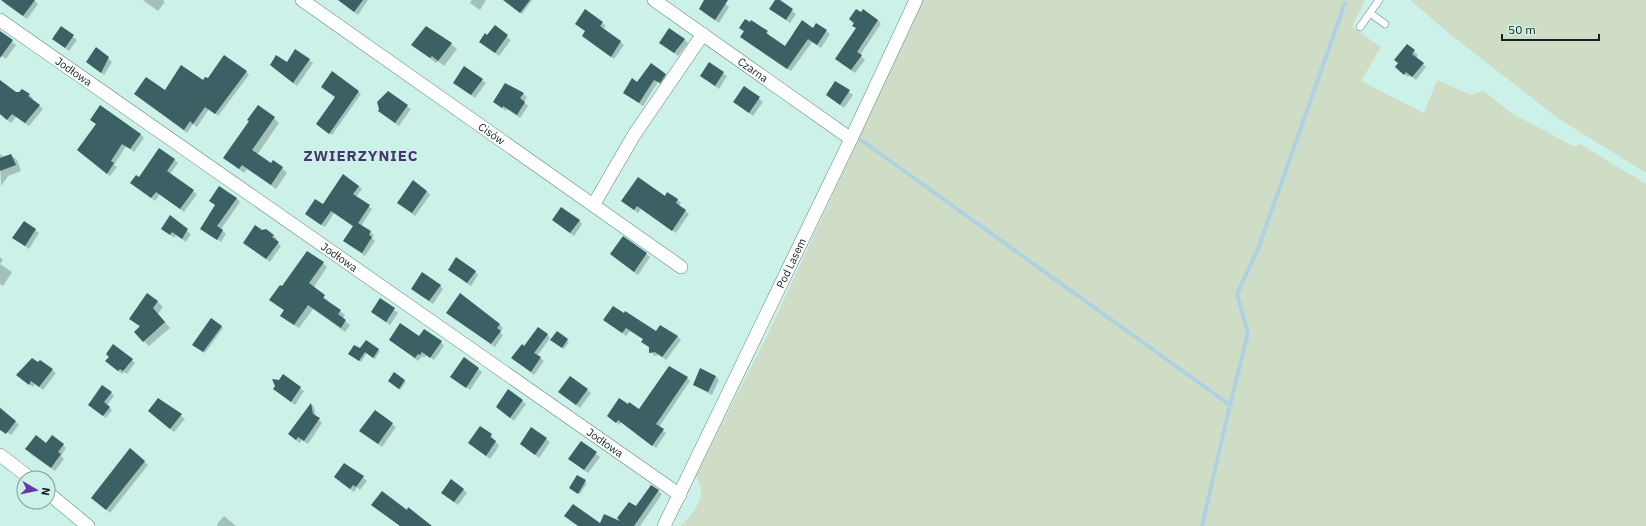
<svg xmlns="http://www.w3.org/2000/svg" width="1646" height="526" font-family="'IBM Plex Sans',sans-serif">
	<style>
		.green { fill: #cfddc6 }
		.shadow { fill: #0003 }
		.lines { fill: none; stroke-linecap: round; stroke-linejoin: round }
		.stream { stroke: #aed2e1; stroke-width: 4 }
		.building { fill: #3c6165 }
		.lane-casing { stroke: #62857d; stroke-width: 8 }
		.street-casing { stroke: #62857d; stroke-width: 14 }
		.lane { stroke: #fff; stroke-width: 7 }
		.street { stroke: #fff; stroke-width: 13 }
		.labels { text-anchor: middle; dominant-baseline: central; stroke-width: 4; stroke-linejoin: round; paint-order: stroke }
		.street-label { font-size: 11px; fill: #14221f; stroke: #ccf1e8 }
		.district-label { font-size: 15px; font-weight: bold; letter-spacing: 1px; fill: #47346f; stroke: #ccf1e8 }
	</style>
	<rect width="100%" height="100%" fill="#ccf1e8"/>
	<path class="green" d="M923 0H1365L1352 27 1381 47 1361 81 1424 113 1437 80 1471 95 1483 91 1513 114 1573 146 1580 144 1646 184V526H680C687 522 701 503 701 494 702 488 698 480 696 475L767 336Z
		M1410 0H1646V173L1559 119 1451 35Z"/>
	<path class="shadow" d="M4 0H34L38 4 27 19 7 5 3 1Z
		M143 0H163L165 2 158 11Z
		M348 0H368L358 15 349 8Z
		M472 0H486L480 10 470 3Z
		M515 0H532L522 14 513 7Z
		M706 0H721L729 7 719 23 703 12Z
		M776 0 796 14 790 23 771 9Z
		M586 10 606 26 603 29 624 45 614 59 586 39Z
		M850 19 878 20 881 24 860 55 865 60 855 73 840 62 857 29Z
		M495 26 511 40 499 56 480 42 488 37Z
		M61 27 77 40 69 51 57 42Z
		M740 28 767 32 770 36V37L785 48 813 29 826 31 830 34 821 48 812 42 791 71 745 40 744 32Z
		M0 32 16 45 6 59 0 55Z
		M684 39 688 43 678 56 660 42Z
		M451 44 457 49 444 66 438 61 436 63 413 45Z
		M1407 46 1418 55 1416 58 1426 67 1416 80 1410 75 1408 77 1400 71Z
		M96 48 112 62 104 75 87 62Z
		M309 60 313 63 297 86 274 68 287 63Z
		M710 64 727 76 719 89 701 76Z
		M246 71 249 75 218 116 209 109 197 127 193 124 187 133 135 94 165 92Z
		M332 73 361 94 332 135 320 127 336 98Z
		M665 75 669 78 663 86 658 82 643 106 624 93 637 83Z
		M482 80 486 83 475 98 458 86Z
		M0 81 16 93 29 95 33 98 32 99 43 109 29 126 16 117 11 123 0 114Z
		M836 82 853 95 844 108 827 95Z
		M744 87 763 102 753 116 734 102Z
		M388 93 411 109 399 126 379 111Z
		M523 94 527 97 524 102 528 106 520 118 507 109 506 111 494 102Z
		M274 118 279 123 257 155 271 165 282 168 287 173 276 189 247 169 244 173 224 158Z
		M91 120 140 134 144 138 134 152 126 146 114 165 117 167 110 176 78 150 97 125Z
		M0 154 4 157 11 155 17 160 21 171 8 176 1 186Z
		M174 159 178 163 170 174 197 194 184 212 160 194 155 201 132 183Z
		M359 186 362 189 356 197 372 209 361 226 374 235 372 238 375 241 365 256 344 241 354 227 334 213 325 227 309 217 323 206Z
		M427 191 430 195 415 216 398 202Z
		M668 193 678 200 681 203 679 206 689 214 676 233 641 209 638 213 626 204 665 197Z
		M236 198 240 202 221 229 226 234 221 242 201 228Z
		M170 217 191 234 186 242 176 235 174 238 162 228Z
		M553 220H579L582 224 574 236Z
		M24 222 39 233 29 249 17 241Z
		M261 231 273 235 277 239 276 241 281 246 270 262 248 246Z
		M611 254H646L650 257 638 275Z
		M0 257 3 260 0 264 12 272 3 286 0 284Z
		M323 263 327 267 313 288 345 315 342 319 350 325 345 332 313 309 299 328 286 320 285 311 275 304 282 288Z
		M475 271 478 275 471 286 453 273Z
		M440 285 443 289 433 304 416 292Z
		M381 300 398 313 390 325 372 312Z
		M157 301 163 307 158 314 170 328 149 346 144 341 140 327 130 319Z
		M447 313 499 324 503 328 500 332 503 335 495 347Z
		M605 320 677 336 681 340 666 360 660 355 654 356 644 340 630 331 626 336Z
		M221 326 223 328 205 353 195 346Z
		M557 332 569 342 564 349 553 341Z
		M547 334 550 338 537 356 544 361 534 375 516 361 525 347Z
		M419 337 441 342 444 346 434 360 426 355 424 358 422 356 418 361 390 340Z
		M360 349 378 350 380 351 375 359 367 353 361 362 351 355Z
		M464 358 482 372 470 390 451 377Z
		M132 360 135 363 127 374 124 372 122 374 110 365Z
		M52 370 56 373 43 390 35 384 33 387 21 378Z
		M283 376 304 391 295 405 274 389Z
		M716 376 719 380 712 395 694 385Z
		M687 378 690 381 659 427 666 433 656 448 621 422 620 425 611 419 628 405 640 410Z
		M404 381 406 382 400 390 390 383Z
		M509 390 526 404 514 421 501 410Z
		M587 390 591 393 580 408 563 395Z
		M111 393 114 396 107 405 112 410 106 418 92 408Z
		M158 399 185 419 174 432 149 411Z
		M311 404 314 407 316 417 322 423 308 444 302 440 300 443 293 438Z
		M0 407 19 425 11 435 0 426Z
		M392 424 396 427 382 447 361 431Z
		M531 428 550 442 539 458 521 444Z
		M491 435 499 446 490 459 473 446Z
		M581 443 600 457 588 473 569 459Z
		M47 444 63 445 66 448 61 456 64 459 55 471 30 453Z
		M144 461 148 465 110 513 92 498Z
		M577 476 587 483 580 494 572 489Z
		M363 477 367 481 360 490 357 487 354 492 339 481Z
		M463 489 467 493 458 505 442 493Z
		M658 491 662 494 640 526H628L636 508Z
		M224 516 236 526H218L217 524Z"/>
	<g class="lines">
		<path class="stream" d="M861 140 1230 405 1248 333 1237 294 1258 249 1345 3
			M1202 526 1229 409"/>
	</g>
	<path class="building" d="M1 0H35L23 16Z
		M338 0H363L354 12Z
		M503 0H530L520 13Z
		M704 0H728L715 20 699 9Z
		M775 0H780L793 9 786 20 769 9Z
		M585 9 603 22 600 26 621 41 611 57 582 36 585 31 575 24Z
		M856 9 861 12 863 9 878 20 857 52 862 55 851 70 835 59 856 28 852 26 854 23 849 19Z
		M745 19 750 22 751 20 768 31 766 33 785 46 802 20 813 28 816 23 827 30 817 45 808 39 787 69 740 37 744 31 739 28Z
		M495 25 508 35 495 53 479 42 485 33 487 35Z
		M61 26 74 35 65 48 52 39Z
		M426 26 452 43 438 61 432 56 430 58 411 45Z
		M669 28 685 39 674 53 659 43Z
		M0 31 13 40 0 58Z
		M1407 44 1415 50 1412 54 1424 63 1412 77 1406 72 1404 75 1395 67 1398 63 1394 60Z
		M96 47 109 57 101 73 86 62Z
		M295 49 310 59 293 83 270 65 276 55 287 62Z
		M224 55 247 71 215 114 205 107 193 124 190 121 184 130 134 94 146 77 165 90 181 65 203 80 205 77 208 78Z
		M709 62 724 72 715 86 700 76Z
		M651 63 666 74 660 83 654 80 639 103 623 93 632 78 637 82Z
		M464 66 483 79 471 95 453 83Z
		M332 71 359 91 329 134 316 124 335 97 321 87Z
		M0 80 16 92H19L22 89 30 94 28 96 40 105 25 123 12 114 7 120 0 114Z
		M835 81 850 90 840 105 826 95Z
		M505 83 524 93 520 98 525 102 517 115 503 106 502 108 493 102Z
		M744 86 760 97 749 113 733 102Z
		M388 91 408 105 395 123 378 111 379 109 377 102Z
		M100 105 141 134 130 149 122 144 111 161 114 163 107 174 77 150 96 124 90 120Z
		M258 105 275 117 252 150 271 163 273 160 283 167 271 185 242 165 239 169 223 158 249 121 247 120Z
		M159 148 175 159 167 171 194 190 180 209 156 192 151 198 130 183 136 175 139 177Z
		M11 154 16 165 0 171V158Z
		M343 174 359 186 353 194 370 205 358 223 371 231 369 235 372 237 362 253 343 241 353 226 331 211 321 225 305 214 315 199 323 204Z
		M638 177 665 196 667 192 678 199 676 203 686 210 672 231 637 206 634 210 621 201Z
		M413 180 427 191 412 213 397 203Z
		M219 186 237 198 217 226 223 230 217 240 200 229 215 205 209 201Z
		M561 207 580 220 570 233 552 220Z
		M170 215 188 229 182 239 172 232 170 235 161 229Z
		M24 221 36 229 25 246 12 238Z
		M255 225 262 230 266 229 274 235 272 237 279 242 266 259 243 243Z
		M623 236 647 253 634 272 610 254Z
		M307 251 324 262 309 283 325 295 323 298 341 310 338 314 346 320 341 328 308 305 294 325 280 316 284 310 269 300 280 285 282 286Z
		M456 257 476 271 467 283 448 270Z
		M422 272 441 285 429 301 411 289Z
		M147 293 158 301 153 308 165 322 143 342 134 332 140 326 129 319Z
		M460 293 500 324 497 328 501 331 491 344 446 313Z
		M380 298 395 308 386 322 371 312Z
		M613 306 624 313 625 311 656 331 660 325 678 336 662 357 655 352 649 353V347L641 342 643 339 626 328 622 333 603 320Z
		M211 318 222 326 203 352 192 345Z
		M400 323 419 336 424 329 442 341 430 358 422 352 420 355 418 354 415 358 389 340Z
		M538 327 548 334 534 353 541 357 531 372 511 358 522 344 524 346Z
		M557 331 568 339 562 348 550 340Z
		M366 340 379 349 373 358 365 352 359 361 348 354 354 345 360 348Z
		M113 344 133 359 123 371 120 369 118 371 105 361 109 357 106 354Z
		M464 357 479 368 466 388 450 377Z
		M32 358 38 362 40 360 53 369 39 387 31 381 29 385 16 375Z
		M669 366 688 377 656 424 664 429 652 446 618 420 616 423 607 416 619 398 628 404 629 402 639 409Z
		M700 368 716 376 708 392 693 385Z
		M394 372 405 380 399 389 388 381Z
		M283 374 301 387 291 402 273 389 275 386 272 379 279 380Z
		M570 376 588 389 576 405 558 392Z
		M102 385 112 392 104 402 110 407 103 416 88 405Z
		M508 389 523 400 510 418 496 407Z
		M158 398 182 414 170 429 148 411Z
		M311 403 313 414 320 418 304 441 298 437 296 440 288 434Z
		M0 408 16 421 6 434 0 430Z
		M375 410 393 423 378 444 359 431Z
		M480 426 492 434 490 437 496 441 486 456 468 443Z
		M531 427 547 438 535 455 520 444Z
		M36 435 46 443 52 435 64 444 58 452 61 454 51 468 25 449Z
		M581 441 597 452 584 470 568 459Z
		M130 448 145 461 106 510 91 498Z
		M344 463 364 476 356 487 353 485 350 489 334 477Z
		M577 475 586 480 578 494 569 488Z
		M451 479 464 489 454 502 441 493Z
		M651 485 659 490 634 526H578L564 516 573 504 600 523 604 514 620 521 617 518 629 502 636 506Z
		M382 491 407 510 408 507 432 526H400L371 505Z"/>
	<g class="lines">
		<defs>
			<path id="lane" d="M1370 13 1385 24
				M1360 27 1379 0"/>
			<g id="street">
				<path id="s1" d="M302 0 681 267"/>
				<path id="s2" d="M654 0 851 139"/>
				<path id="s3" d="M0 20 680 495"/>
				<path d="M594 204 634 135 703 34"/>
				<path d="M0 455 30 478"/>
				<path d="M48 493 88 526"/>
				<path id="s4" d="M664 526 851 139 916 0"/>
			</g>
		</defs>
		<use href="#lane" class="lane-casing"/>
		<use href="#street" class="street-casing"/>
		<use href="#lane" class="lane"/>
		<use href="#street" class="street"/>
	</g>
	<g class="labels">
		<g class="street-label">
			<text stroke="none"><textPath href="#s2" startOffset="121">Czarna</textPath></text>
			<text stroke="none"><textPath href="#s3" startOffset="90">Jodłowa</textPath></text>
			<text stroke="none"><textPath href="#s1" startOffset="232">Cisów</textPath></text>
			<text stroke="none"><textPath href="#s3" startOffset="414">Jodłowa</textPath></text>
			<text stroke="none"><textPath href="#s4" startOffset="292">Pod Lasem</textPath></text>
			<text stroke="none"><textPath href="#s3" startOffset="738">Jodłowa</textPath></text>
		</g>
		<g class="district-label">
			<text x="361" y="155">ZWIERZYNIEC</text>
		</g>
	</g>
	<g transform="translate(36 490) rotate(99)"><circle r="19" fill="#ccf1e8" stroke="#829e98"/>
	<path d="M0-3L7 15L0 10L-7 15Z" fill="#6536ad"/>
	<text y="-6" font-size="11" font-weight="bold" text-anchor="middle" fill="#14221f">N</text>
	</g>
	<path d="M1502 34v6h97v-6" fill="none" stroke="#14221f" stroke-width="2"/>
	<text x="1508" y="34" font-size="12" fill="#14221f" stroke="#ccf1e8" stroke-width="3" paint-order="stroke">50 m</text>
</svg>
